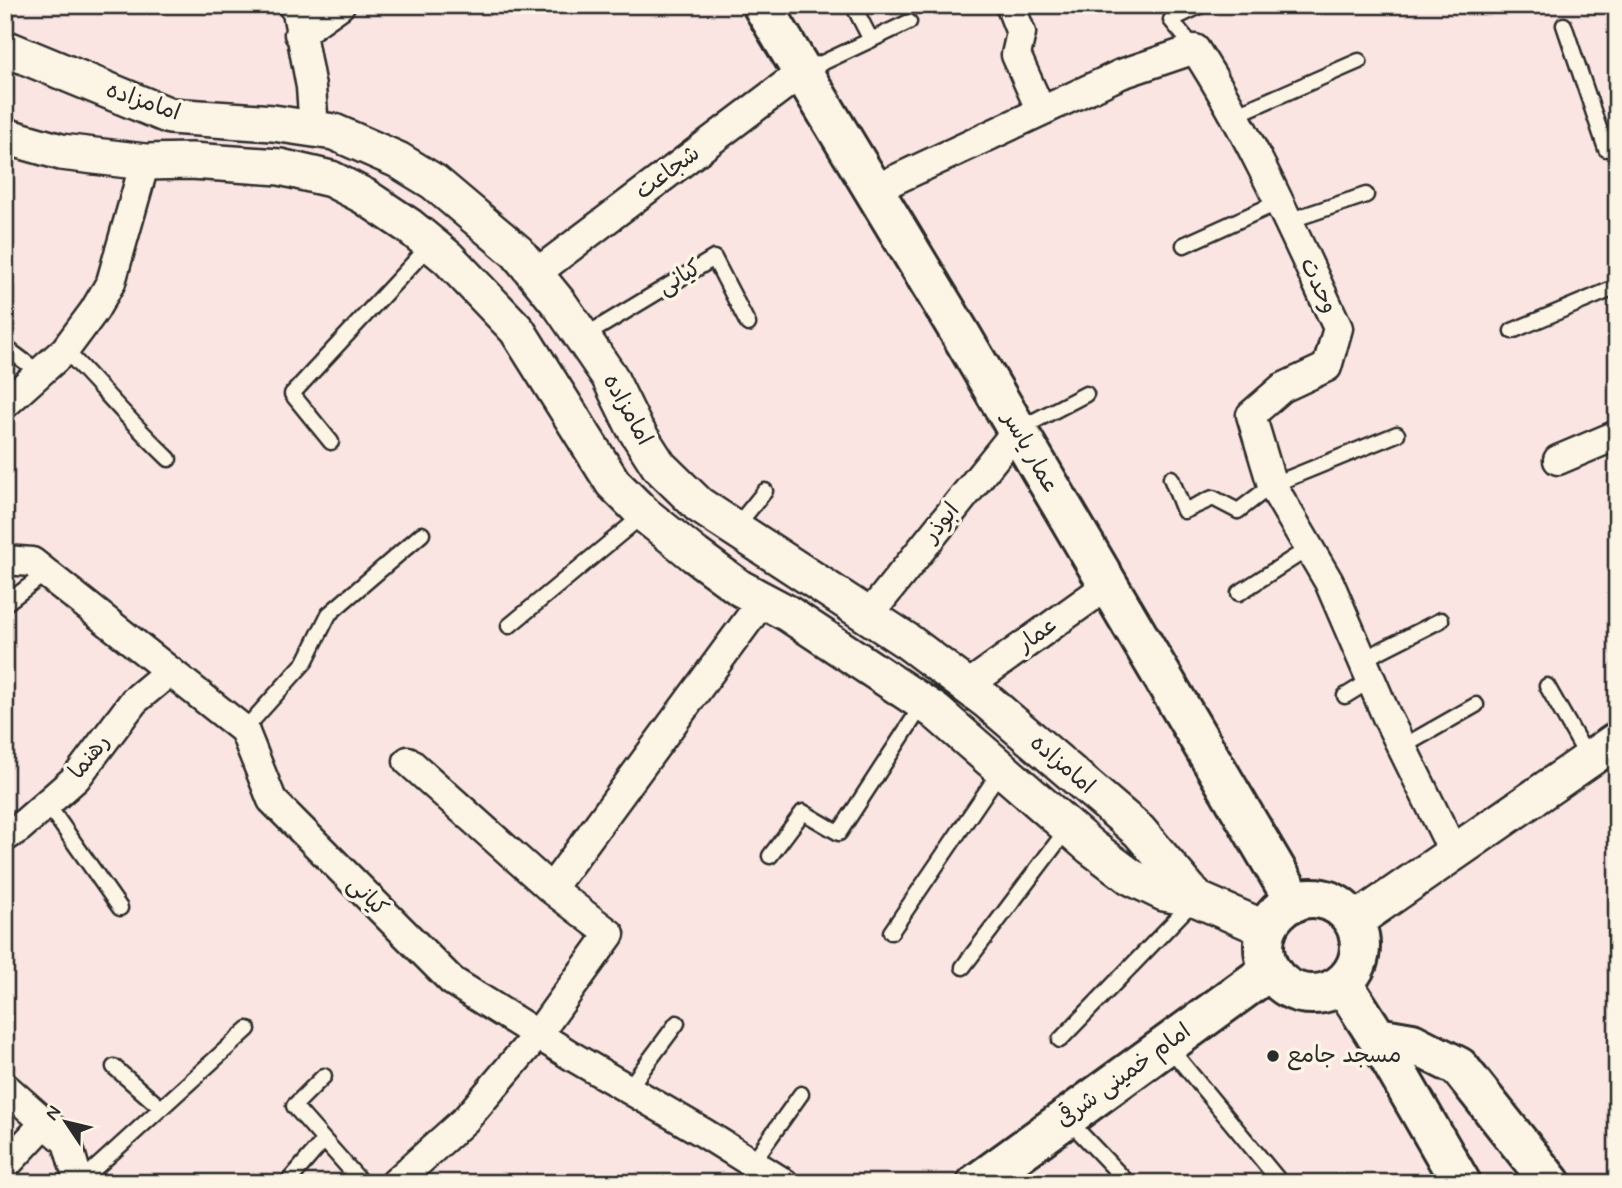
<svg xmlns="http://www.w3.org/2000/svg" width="1622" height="1188" font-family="Mynerve,'Playpen Sans Arabic',sans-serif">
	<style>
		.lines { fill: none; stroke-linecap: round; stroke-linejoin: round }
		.service-casing { stroke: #2b2b2b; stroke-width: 19 }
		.minor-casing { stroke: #2b2b2b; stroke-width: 33 }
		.tertiary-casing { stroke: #2b2b2b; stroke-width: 40 }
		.secondary-casing { stroke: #2b2b2b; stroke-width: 44 }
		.service { stroke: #fcf5e5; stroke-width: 14 }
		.minor { stroke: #fcf5e5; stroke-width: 28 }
		.tertiary { stroke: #fcf5e5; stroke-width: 35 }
		.secondary { stroke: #fcf5e5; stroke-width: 38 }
		.poi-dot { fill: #2b2b2b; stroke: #fcf5e5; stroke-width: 2.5 }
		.labels { text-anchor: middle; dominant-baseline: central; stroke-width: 7; stroke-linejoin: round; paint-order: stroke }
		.street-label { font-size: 23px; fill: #2b2b2b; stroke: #fcf5e5 }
		.poi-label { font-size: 23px; fill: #2b2b2b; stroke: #fcf5e5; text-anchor: start }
	</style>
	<rect width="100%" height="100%" fill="#fae5e3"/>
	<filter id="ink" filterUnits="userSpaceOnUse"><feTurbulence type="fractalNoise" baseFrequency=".0143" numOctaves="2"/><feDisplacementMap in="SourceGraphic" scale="14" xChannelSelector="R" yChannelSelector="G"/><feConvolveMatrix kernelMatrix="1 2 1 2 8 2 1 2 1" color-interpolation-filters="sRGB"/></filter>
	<g filter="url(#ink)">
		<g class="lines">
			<defs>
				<path id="service" d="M542 5 543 7
					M853 5 871 40
					M1564 25 1606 149 1617 145
					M1195 49 1171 20 1202 5
					M803 72 909 22
					M1235 115 1359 61
					M1288 221 1366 195
					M1184 245 1279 202
					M1512 331 1617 287
					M583 337 714 258 748 324
					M5 347 40 373
					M65 350C100 386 132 424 169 459
					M1019 429 1086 394
					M331 442 292 394 431 244
					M1171 478 1184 511 1213 498 1238 511 1272 485 1397 434
					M735 528 765 491
					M1239 593 1309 548
					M5 604 46 573
					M509 626 643 515
					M1362 660 1441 620
					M1547 686 1588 758
					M1345 696 1371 680
					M244 730 305 662 329 614 422 534
					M1402 747 1476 705
					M47 804 120 908
					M770 856 803 812 839 833 923 704
					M891 932 1001 770
					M963 967 1068 828
					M1060 1040 1193 902
					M1168 1046 1281 1183
					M114 1067 161 1108
					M324 1076 294 1106 362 1183
					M628 1089 677 1023
					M1067 1119 1128 1183
					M752 1163 801 1094
					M79 1183 248 1029
					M287 1183 324 1140"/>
				<path id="minor" d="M292 5 297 12 311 87 314 129
					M1010 5 1021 33 1016 55 1041 111
					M299 34 340 5
					M873 190 1121 74 1195 49C1252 137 1294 234 1338 328L1327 367 1282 388 1251 415 1272 485 1329 582 1387 717 1454 853
					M535 274 802 72
					M5 404 65 350 94 311 111 282 145 162
					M1558 460 1617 435
					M5 560 32 562 244 730 272 800 452 981 575 1058 704 1133 784 1183
					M868 616 1017 430
					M967 686 1108 585
					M5 837 19 828 76 778 134 701 170 671
					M551 889 763 600
					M5 1087 67 1142 79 1183
					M5 1166 45 1123
					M395 1183 466 1119 538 1034 610 934 551 889 408 761"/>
				<path id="tertiary" d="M5 48 170 116 273 123 334 132 398 160 434 182 517 252 561 306 609 376 634 427 659 466 699 505 907 641 987 701 1139 831 1197 899
					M5 136 61 152 145 162 191 161 280 167 331 179 364 196 409 226 448 258 517 330 613 483 644 514 695 555 740 588 787 613 935 711 1091 847 1131 877 1164 893 1197 899 1268 930
					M1354 922 1617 740"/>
				<path id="secondary" d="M762 5 960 333 1295 902
					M1264 946a48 48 0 1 1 96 0a48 48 0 1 1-96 0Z
					M1343 984 1377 1037 1461 1183
					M1377 1037 1412 1043 1459 1067 1551 1183
					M977 1183 1270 970"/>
			</defs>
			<use href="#service" class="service-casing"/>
			<use href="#minor" class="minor-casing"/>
			<use href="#tertiary" class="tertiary-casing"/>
			<use href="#secondary" class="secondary-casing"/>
			<use href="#service" class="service"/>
			<use href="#minor" class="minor"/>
			<use href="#tertiary" class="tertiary"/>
			<use href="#secondary" class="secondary"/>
		</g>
	</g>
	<circle class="poi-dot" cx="1273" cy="1056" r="7"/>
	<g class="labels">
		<g class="street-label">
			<text transform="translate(143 102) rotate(19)">امامزاده</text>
			<text transform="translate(668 173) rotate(-37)">شجاعت</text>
			<text transform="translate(680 278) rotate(-31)">کیانی</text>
			<text transform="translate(1318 286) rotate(65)">وحدت</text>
			<text transform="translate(627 410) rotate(61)">امامزاده</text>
			<text transform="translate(1030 453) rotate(60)">عمار یاسر</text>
			<text transform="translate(942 523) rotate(-51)">ابوذر</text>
			<text transform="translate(1038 635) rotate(-36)">عمار</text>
			<text transform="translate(90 757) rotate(-51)">رهنما</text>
			<text transform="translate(1062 765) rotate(41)">امامزاده</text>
			<text transform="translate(367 897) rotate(45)">کیانی</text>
			<text transform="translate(1124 1076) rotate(-36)">امام خمینی شرقی</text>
		</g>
		<g class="poi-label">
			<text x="1287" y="1056">مسجد جامع</text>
		</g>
	</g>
	<rect width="1622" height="1188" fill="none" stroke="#fcf5e5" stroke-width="28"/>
	<rect x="14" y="14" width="1594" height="1160" fill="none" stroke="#2b2b2b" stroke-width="2.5" filter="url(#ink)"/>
	<g transform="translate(66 1122) rotate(305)" stroke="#fcf5e5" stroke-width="5" paint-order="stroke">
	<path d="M0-5L12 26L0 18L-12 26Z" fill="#2b2b2b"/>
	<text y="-10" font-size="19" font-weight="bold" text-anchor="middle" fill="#2b2b2b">N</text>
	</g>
</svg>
